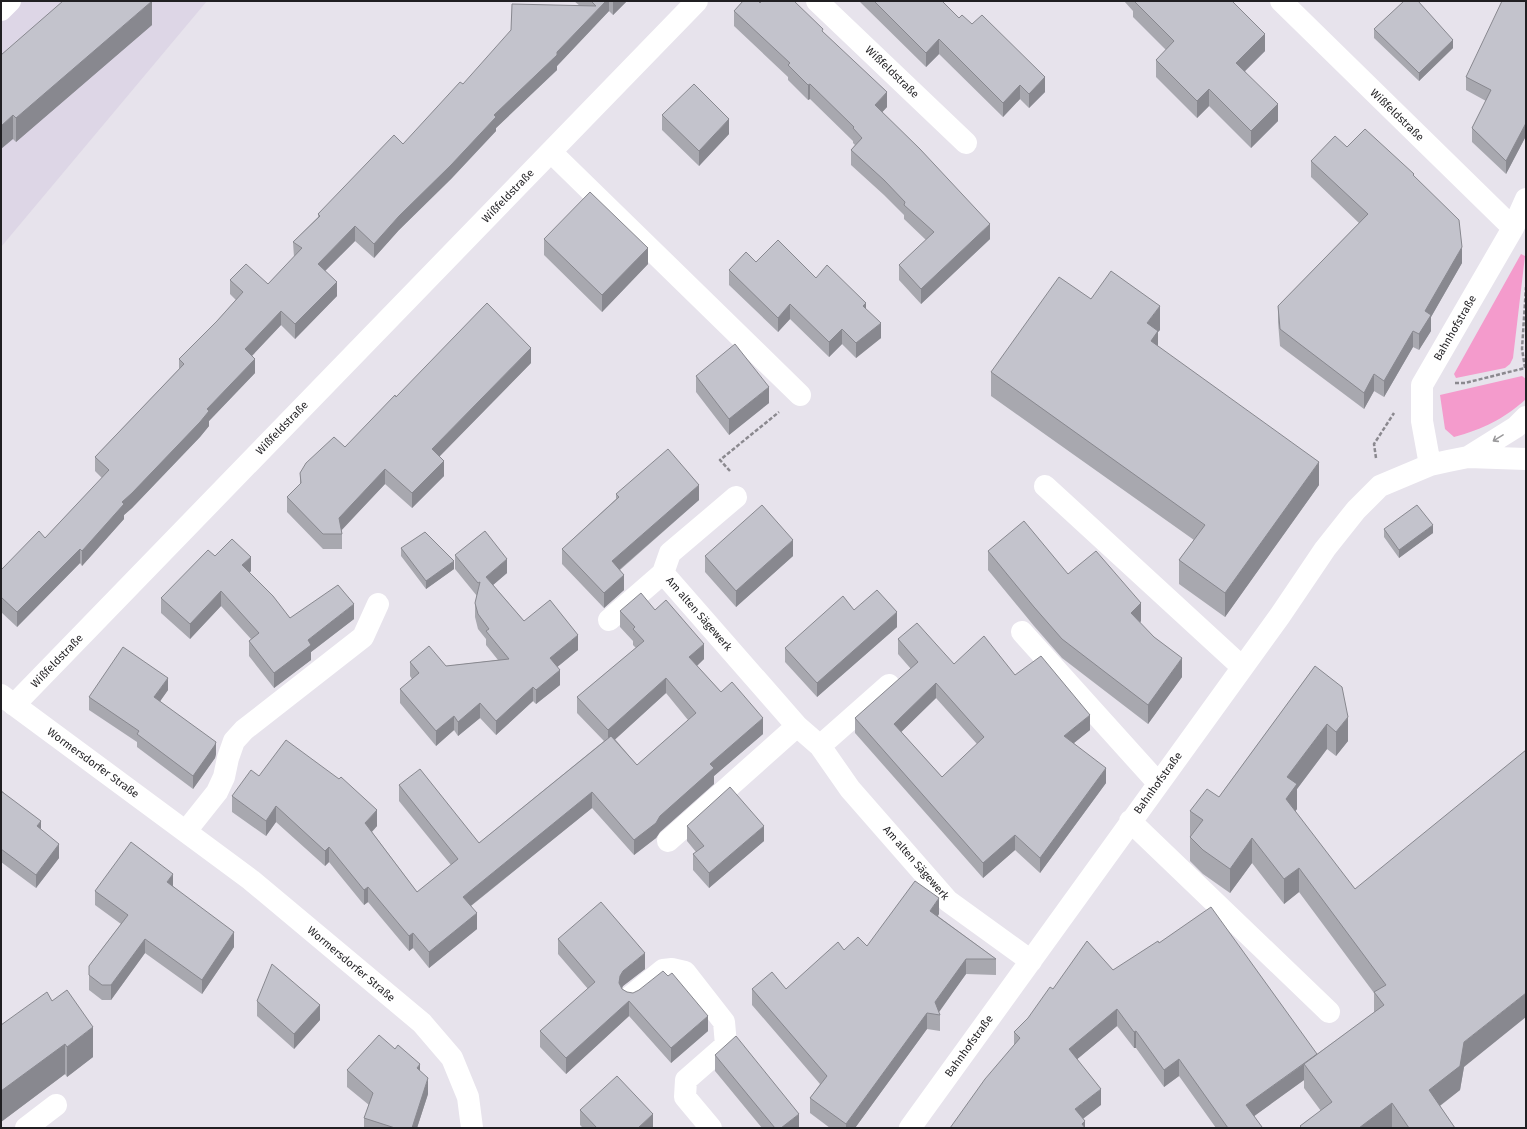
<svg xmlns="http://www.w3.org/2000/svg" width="1527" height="1129" font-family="'Fira Sans',sans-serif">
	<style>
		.built { fill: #ddd6e6 }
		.green { fill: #f49bcc }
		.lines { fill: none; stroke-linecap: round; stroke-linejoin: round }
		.path { stroke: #8b898f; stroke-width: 2.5; stroke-dasharray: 4 2; stroke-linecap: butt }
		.minor { stroke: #fff; stroke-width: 22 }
		.wall { fill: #a8a8af; fill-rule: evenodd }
		.shaded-wall { fill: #88888f }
		.building { fill: #c3c3cc; stroke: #88888f; fill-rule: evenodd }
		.oneway { stroke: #9b9a9c }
		.labels { text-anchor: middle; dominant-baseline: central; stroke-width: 3; stroke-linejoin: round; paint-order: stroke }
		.street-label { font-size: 11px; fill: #201f22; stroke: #fff }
	</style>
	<rect width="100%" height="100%" fill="#e7e3ec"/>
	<path class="built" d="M1 1H207L1 247Z"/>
	<path class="green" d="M1521 254 1525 256 1513 358 1510 364 1505 368 1456 378 1454 374Z
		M1522 376 1526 379V399C1504 419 1483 429 1454 437L1445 429 1440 395Z"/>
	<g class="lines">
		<path class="path" d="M1525 368 1522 349 1526 287
			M1455 383H1465L1525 368
			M1376 458 1374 444 1394 413
			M730 471 720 460 779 412"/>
		<path class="minor" d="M817 1 966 143
			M1281 1 1513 228
			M1 10 10 1
			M551 152 800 395
			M1468 457 1516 427 1526 417
			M1430 465 1422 421V385L1513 228 1526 199
			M1045 486 1242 667
			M663 573 797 726 820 746 850 789 948 901 1031 961
			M609 620 663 573 670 553 736 497
			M1022 632 1158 783
			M1 695 251 880 422 1023 452 1058 468 1097 472 1128
			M14 705 697 1
			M820 746 889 685
			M1130 821 1329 1012
			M186 831 217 792 224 777 228 758 234 741 244 730 363 637 378 604
			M668 841 797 726
			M631 996 663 970 672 969 685 972 724 1022 726 1045 686 1080 685 1097 711 1128
			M26 1128 56 1105
			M910 1128 1279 617 1325 549 1356 510 1380 486 1430 465 1448 461 1468 457 1526 459"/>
	</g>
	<path class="wall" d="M574 1H627L613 15 609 11 557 66V70L496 128V131L451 179 399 230 374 258 355 241 325 271 337 296 295 339 281 325 252 356 255 373 209 421V426L200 437 132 508 124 515V519L82 566 80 563 17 627 1 612V570L45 538 102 478 95 471V457L179 369V359L217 321 236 300 230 294V280L268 284 294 257 293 242 318 217V214L403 144 463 84 580 6Z
		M859 1H942L959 18 972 24 1045 92 1029 108 1020 99 1003 117 939 54 926 67Z
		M1124 1H1232L1265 51 1245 71 1278 121 1251 148 1209 106 1197 118 1156 77V60L1166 50 1133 17V11Z
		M1526 1V136L1506 174 1472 142V128L1486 101 1466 90V77Z
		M760 3 823 32 887 107 882 112 990 239 921 304 899 280V265L926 240 904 219V215L884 195 851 165V150L855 145 853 143V141L810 99 808 100 788 80V77L734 26V11Z
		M152 25 16 142 13 139 1 55Z
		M1374 29 1453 48 1419 81 1374 38Z
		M662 115 729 134 699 166 662 130Z
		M1347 147 1414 176 1462 263 1431 317V331L1419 350 1413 347 1384 397 1374 391 1364 409 1280 346 1278 322V306L1359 223 1311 177V161Z
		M544 239 648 264 602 312 544 255Z
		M756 262 816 278 866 310 881 338 856 358 842 344 829 357 790 319 778 332 729 285V270Z
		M1091 299 1160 330 1158 332V346L1319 485 1225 617 1179 584V560L1194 540 991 396V372Z
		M531 363 439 457 444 476 412 508 385 484 341 530 342 534V549H323L287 512V497L300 484V473L345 447 396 397Z
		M696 376 769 403 729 435 696 392Z
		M616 494 699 500 620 570 624 590 604 608 562 564V549L616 499Z
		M1384 529 1433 533 1399 558 1384 537Z
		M401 548 454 569 426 589 401 556Z
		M988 551 1068 574 1141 621 1140 623 1182 677 1148 724 1062 658 1034 626 988 570Z
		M455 555 507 573 493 585 524 621 578 650 557 667 560 685 536 704 533 701 496 735 480 718 458 736 454 730 436 746 400 703V689L412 679 410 676V662L446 666 498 660 486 645V639L478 629 475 617V603L477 596 455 569Z
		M215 556 251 571 249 573 290 618 354 619 311 652V660L274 688 249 656V641L251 639 221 606 190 639 161 613V598Z
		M705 556H793L736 607 705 572Z
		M655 610 704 659 697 666 721 692 763 734 714 776V784L660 832 656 838 634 855 592 808 471 906 477 929 429 968 413 948 409 951 368 902 364 905 329 862 325 866 276 822 266 836 232 812V796L259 776 377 826 372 832 417 892 451 865 399 801V785L479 843 604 741 577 713V697L636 648 633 645V641L620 627V611ZM666 693 688 720 637 765 615 739Z
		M854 610 897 627 817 697 785 662V648Z
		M898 639 954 664 1015 675 1090 730 1074 743 1106 783 1040 873 1015 850 983 878 855 733V718L911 669 898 654ZM936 698 977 744 942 777 901 732Z
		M1315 666 1348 741 1336 756 1327 749 1297 789V809L1295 811 1464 1067 1460 1090 1440 1106 1455 1128H1300V1126L1321 1111 1304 1088V1080L1254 1116 1262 1128H1216L1179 1076 1164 1087 1136 1048H1134L1117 1026 1077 1059 1101 1105 1014 1045V1032L1028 1018 1053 989 1113 970 1159 943 1317 1054 1374 1013V993L1299 892 1284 904 1252 863 1230 893 1203 874 1190 861V811L1219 797Z
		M168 690 160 701 216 754 215 758 193 789 137 747V742L89 710V697Z
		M1 790 41 829 59 858 36 888 1 862Z
		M687 826 764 841 709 888 693 870V854L696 852 687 841Z
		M173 886 234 947 202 994 145 953 111 1000H102L89 990V966L121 924 95 905V891Z
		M939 914 938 916 996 959V975L966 974 938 1012 940 1015V1031L927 1029 855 1128H830L810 1113V1098L820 1084 752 1005V989H786L844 950 867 946Z
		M558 939 645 969 623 986 622 989 627 992 708 1031 671 1063 629 1016 566 1074 540 1047V1031L588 989 558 954Z
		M52 1001 93 1057 67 1077 65 1074 1 1122V1025Z
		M257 1001 320 1020 294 1049 257 1016Z
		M715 1055 799 1128H762L715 1071Z
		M347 1070 420 1071 428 1094 417 1128H364V1118L369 1105 347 1087Z
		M580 1110 653 1128H583L580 1125Z"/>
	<path class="shaded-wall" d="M152 1V25L16 142V118Z
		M606 1H609V11L557 66V70L496 128V131L451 179 399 230 374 258V244L399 216 494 115 557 52Z
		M613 1H627L613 15Z
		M1265 34V51L1236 80V63Z
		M939 39V54L926 67V53Z
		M1453 40V48L1419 81V73Z
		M1045 77V92L1029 108V94Z
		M810 84V99L808 100V85Z
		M1020 85V99L1003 117V103Z
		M1209 89V106L1197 118V101Z
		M887 92V107L875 120V105Z
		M1278 104V121L1251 148V131Z
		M13 115V139L1 149V126Z
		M729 119V134L699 166V151Z
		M1526 123V136L1506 174V161Z
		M990 224V239L921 304V289Z
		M355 226V241L318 278V264Z
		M1462 247V263L1431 317V331L1419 350V334L1425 311Z
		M648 248V264L602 312V295Z
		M337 282V296L295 339V324Z
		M866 303V318L863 306Z
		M790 304V319L778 332V318Z
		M1160 306V330L1158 332V354L1151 365 1147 323Z
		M281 311V325L245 363V349Z
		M881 323V338L856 358V343Z
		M842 329V344L829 357V342Z
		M1413 331V347L1384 397V381Z
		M531 348V363L432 464V449Z
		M255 359V373L209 421V426L200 437 132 508 124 515V519L82 566V551L122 502 207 409Z
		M1374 374V391L1364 409V393Z
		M769 387V403L729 435V419Z
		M444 461V476L412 508V493Z
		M1319 462V485L1225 617V593Z
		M385 469V484L339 533V518Z
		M699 485V500L612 576V561Z
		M1433 525V533L1399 558V550Z
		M793 540V556L736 607V591Z
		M80 549V563L17 627V612Z
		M251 557V571L242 580V565Z
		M507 559V573L486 591V577Z
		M454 561V569L426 589V581Z
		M624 575V590L604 608V593Z
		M221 591V606L190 639V624Z
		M1141 603V621L1131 632V613Z
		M354 604V619L311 652V660L274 688V673L308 640Z
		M897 612V627L817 697V683Z
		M578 635V650L550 673V658Z
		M704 644V659L689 673V657Z
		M1182 658V677L1148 724V705Z
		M560 670V685L536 704V690Z
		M168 678V690L154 710V697Z
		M666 678V693L608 746V730Z
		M936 683V698L894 739V724Z
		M533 687V701L496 735V721Z
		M480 703V718L458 736V722Z
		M1090 715V730L1064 751V736Z
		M454 716V730L436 746V731Z
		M1348 717V741L1336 756V732Z
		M763 718V734L714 776V784L660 832 656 838 634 855V840L660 816 710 764Z
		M1327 724V749L1297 789V809L1286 823V799L1287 777Z
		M216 742V754L215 758 193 789V776Z
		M1106 768V783L1040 873V858Z
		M592 792V808L463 912V897Z
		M276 806V822L266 836V821Z
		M377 810V826L365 839V823Z
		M41 821V834L37 826Z
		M764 826V841L709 888V873Z
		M1015 835V850L983 878V863Z
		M1252 838V863L1230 893V869Z
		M59 844V858L36 888V875Z
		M329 847V862L325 866V851Z
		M1299 868V892L1284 904V879Z
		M173 874V888L167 882Z
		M368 887V902L364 905V890Z
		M939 898V914L930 927V911Z
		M477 913V929L429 968V952Z
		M234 932V947L202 994V980Z
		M413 933V948L409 951V936Z
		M145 939V953L111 1000V985Z
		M645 953V969L623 986 620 991 619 983 620 976 623 971Z
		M966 959V974L937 1015 935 1002Z
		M1526 993V1017L1464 1067 1460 1090 1429 1114V1090L1464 1042Z
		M629 1001V1016L566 1074V1058Z
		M320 1005V1020L294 1049V1034Z
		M1117 1009V1026L1069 1066V1049Z
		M927 1013V1029L855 1128H846V1124Z
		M708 1016V1031L671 1063V1048Z
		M93 1027V1057L67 1077V1047Z
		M1136 1031V1048H1134V1032Z
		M65 1044V1074L1 1122V1091Z
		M1179 1059V1076L1164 1087V1070Z
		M420 1064V1080L417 1068Z
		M1304 1064V1080L1246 1122V1105Z
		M428 1078V1094L417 1128H412Z
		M1101 1089V1105L1075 1125V1109Z
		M1392 1103V1128H1359Z
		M653 1114V1128H638Z
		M799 1114V1128H781Z
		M1085 1121V1128L1082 1124Z"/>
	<path class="building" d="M63 1H152L16 118 13 115 1 126V55Z
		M591 1H606L557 52V55L494 115 496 117 451 165 399 216 374 244 355 226 318 264 337 282 295 324 281 311 245 349 255 359 207 409 209 411 200 422 132 493 122 502 124 504 82 551 80 549 17 612 1 597V570L39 531 45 538 109 470 95 457 184 364 179 359 217 321 243 292 230 280 246 264 268 284 302 248 293 242 320 216 318 214 394 135 403 144 460 82 463 84 511 30 512 4 596 6Z
		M743 1H758L760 3 762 1H794L823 29 822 31 887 92 875 105 920 149 990 224 921 289 899 265 934 232 904 205 905 202 884 180 851 150 862 138 853 128 854 127 810 84 808 85 788 65 790 63 734 11Z
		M874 1H942L959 18 962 15 972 24 982 15 1045 77 1029 94 1020 85 1003 103 939 39 926 53Z
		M1134 1H1232L1265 34 1236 63 1278 104 1251 131 1209 89 1197 101 1156 60 1174 41Z
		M1404 1H1418L1453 40 1419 73 1374 29Z
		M1502 1H1526V123L1506 161 1472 128 1491 90 1466 77Z
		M694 84 729 119 699 151 662 115Z
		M1365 129 1414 174 1413 175 1459 220 1462 247 1425 311 1431 315 1419 334 1413 331 1384 381 1374 374 1364 393 1280 329 1278 306 1368 214 1311 161 1335 136 1347 147Z
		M590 192 648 248 602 295 544 239Z
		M778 240 816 278 827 265 866 303 863 306 881 323 856 343 842 329 829 342 790 304 778 318 729 270 746 252 756 262Z
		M1111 271 1160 306 1147 323 1158 331 1151 341 1319 462 1225 593 1179 560 1205 525 991 372 1059 277 1091 299Z
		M487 303 531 348 432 449 444 461 412 493 385 469 339 518 342 534H323L287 497 301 483 300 473 306 463 334 437 345 447 395 395 396 397Z
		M735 344 769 387 729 419 696 376Z
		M668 449 699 485 612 561 624 575 604 593 562 549 619 497 616 494Z
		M762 505 793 540 736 591 705 556Z
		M1417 505 1433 525 1399 550 1384 529Z
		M1024 521 1068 574 1096 551 1141 603 1131 613 1154 637 1182 658 1148 705 1062 639 1034 607 988 551Z
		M485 531 507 559 486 577 524 621 550 600 578 635 550 658 560 670 536 690 533 687 496 721 480 703 458 722 454 716 436 731 400 689 419 673 410 662 429 646 446 666 509 659 486 631 489 629 478 614 475 603 480 582 478 583 455 555Z
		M425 532 454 561 426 581 401 548Z
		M232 539 251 557 242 565 273 596 290 618 338 585 354 604 308 640 311 645 274 673 249 641 259 633 221 591 190 624 161 598 208 550 215 556Z
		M877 590 897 612 817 683 785 648 843 596 854 610Z
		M641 593 655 610 666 600 704 644 689 657 721 692 732 682 763 718 710 764 714 768 660 816 656 823 634 840 592 792 463 897 477 913 429 952 413 933 409 936 368 887 364 890 329 847 325 851 276 806 266 821 232 796 251 770 259 776 286 740 339 779 341 777 377 810 365 823 417 892 458 859 399 785 420 769 479 843 611 736 637 765 696 713 666 678 608 730 577 697 644 641 633 629 635 627 620 611Z
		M917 623 954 664 984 636 1015 675 1041 656 1090 715 1064 736 1106 768 1040 858 1015 835 983 863 855 718 918 662 898 639ZM936 683 984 737 942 777 894 724Z
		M123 647 168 678 154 697 216 742 215 745 193 776 137 734 139 731 89 697Z
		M1315 666 1342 687 1348 717 1336 732 1327 724 1287 777 1297 784 1286 799 1355 889 1526 750V993L1464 1042 1460 1066 1429 1090 1455 1128H1409L1392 1103 1359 1128H1302L1300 1126 1332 1102 1304 1064 1384 1005 1374 992 1386 985 1299 868 1284 879 1252 838 1230 869 1203 850 1190 837 1203 820 1190 811 1207 789 1219 797Z
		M730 787 764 826 709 873 693 854 704 846 687 826Z
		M1 791 41 821 37 826 59 844 36 875 1 849Z
		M131 842 173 874 167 882 234 932 202 980 145 939 111 985H102L89 975V966L128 915 95 891Z
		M915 881 939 898 930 911 996 959H966L935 1002 940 1015 927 1013 846 1124 810 1098 827 1076 752 989 772 972 786 989 838 942 844 950 858 937 867 946Z
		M601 902 645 953 623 971 620 976 619 983 622 989 627 992 633 993 639 990 663 971 668 976 672 973 708 1016 671 1048 629 1001 566 1058 540 1031 595 982 558 939Z
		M1211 907 1317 1054 1246 1105 1262 1127 1261 1128H1228L1179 1059 1164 1070 1136 1031 1134 1032 1117 1009 1069 1049 1101 1089 1075 1109 1085 1121 1082 1124 1085 1128H950L985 1079 1020 1038 1014 1032 1028 1018 1050 987 1053 989 1087 941 1113 970 1158 941 1159 943Z
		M272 964 320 1005 294 1034 257 1001Z
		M67 990 93 1027 67 1047 65 1044 1 1091V1025L47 992 52 1001Z
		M379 1035 395 1049 398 1045 420 1064 417 1068 428 1078 412 1128H395L364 1118 373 1093 347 1070Z
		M736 1036 799 1114 781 1128H775L715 1055Z
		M617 1076 653 1114 638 1128H597L580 1110Z"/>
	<defs><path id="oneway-shaft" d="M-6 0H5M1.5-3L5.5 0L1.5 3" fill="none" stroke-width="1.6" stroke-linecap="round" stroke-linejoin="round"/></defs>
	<use class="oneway" href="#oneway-shaft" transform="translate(1498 438) rotate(148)"/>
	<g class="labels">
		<g class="street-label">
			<text transform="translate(892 72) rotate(44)">Wißfeldstraße</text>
			<text transform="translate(1397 115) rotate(44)">Wißfeldstraße</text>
			<text transform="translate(508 196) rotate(-46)">Wißfeldstraße</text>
			<text transform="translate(1455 328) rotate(-60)">Bahnhofstraße</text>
			<text transform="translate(282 428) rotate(-46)">Wißfeldstraße</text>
			<text transform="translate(699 614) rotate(49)">Am alten Sägewerk</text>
			<text transform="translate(57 661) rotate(-46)">Wißfeldstraße</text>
			<text transform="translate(93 763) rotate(36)">Wormersdorfer Straße</text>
			<text transform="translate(1158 783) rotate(-54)">Bahnhofstraße</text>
			<text transform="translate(916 863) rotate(49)">Am alten Sägewerk</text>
			<text transform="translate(351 964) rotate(40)">Wormersdorfer Straße</text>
			<text transform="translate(969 1046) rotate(-54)">Bahnhofstraße</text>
		</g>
	</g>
	<rect width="1527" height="1129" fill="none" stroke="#201f22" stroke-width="4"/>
</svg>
